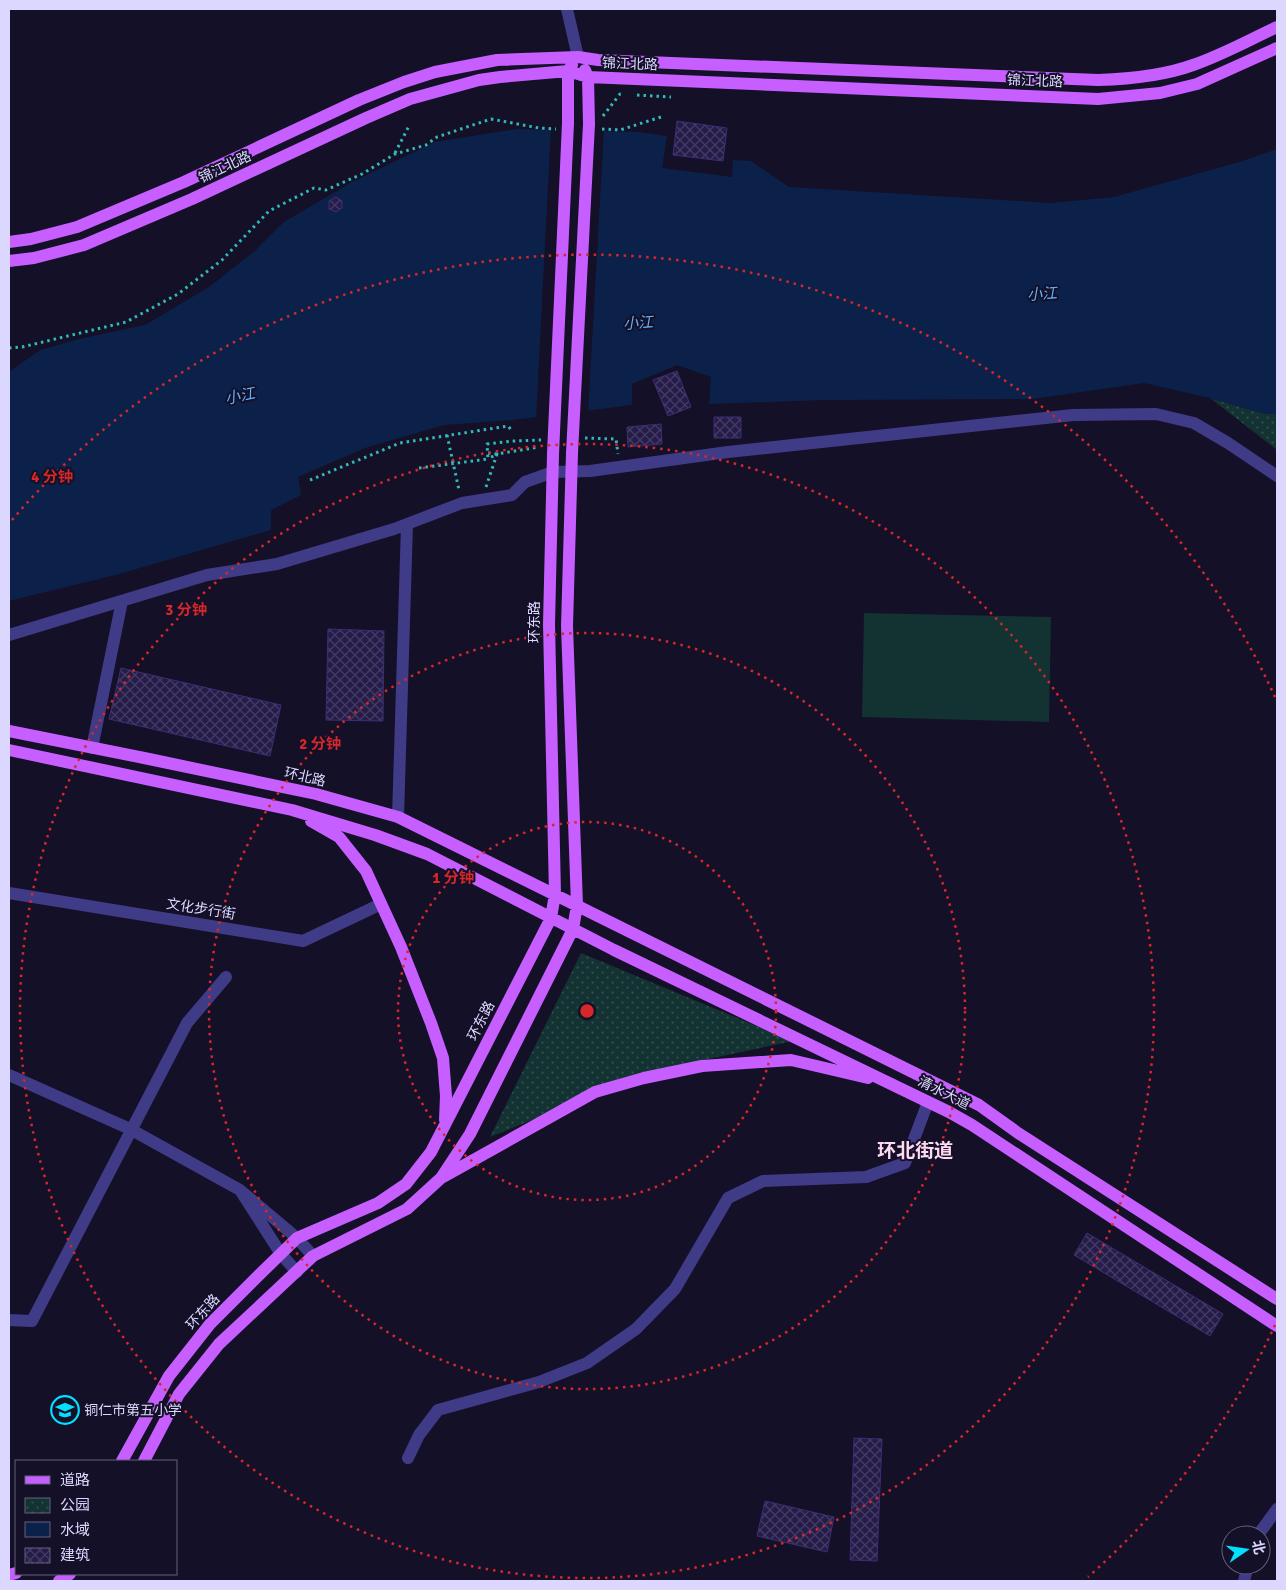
<svg xmlns="http://www.w3.org/2000/svg" width="1286" height="1590" font-family="Signika,'Noto Sans SC',sans-serif">
	<style>
		.park { fill: url(#park-dots) }
		.pitch { fill: #133232 }
		.water { fill: #0c214a }
		.pier { fill: #141028 }
		.building { fill: url(#building-cross-hatch); stroke: #3e2d75 }
		.lines { fill: none; stroke-linecap: round; stroke-linejoin: round }
		.path { stroke: #2fbbb6; stroke-width: 3; stroke-dasharray: 2.5 4; stroke-linecap: butt }
		.minor { stroke: #403b87; stroke-width: 12 }
		.major { stroke: #c75eff; stroke-width: 12 }
		.major-bridge { stroke: #c75eff; stroke-width: 12 }
		.ring { fill: none; stroke: #d62828; stroke-width: 2.5; stroke-dasharray: 2.5 5 }
		.labels { text-anchor: middle; dominant-baseline: central; stroke-width: 4; stroke-linejoin: round; paint-order: stroke }
		.street-label { font-size: 14px; fill: #dcd7ff; stroke: #141028 }
		.poi-label { font-size: 14px; fill: #dcd7ff; stroke: #141028; text-anchor: start }
		.water-label { font-size: 15px; font-style: italic; fill: #65b3ff; stroke: #141028 }
		.district-label { font-size: 19px; font-weight: bold; fill: #ffd9f0; stroke: #141028 }
		.centre { fill: #d62828; stroke: #141028; stroke-width: 2.5 }
		.ring-label { font-size: 15px; text-anchor: middle; font-weight: bold; fill: #d62828; stroke: #141028; stroke-width: 4; stroke-linejoin: round; paint-order: stroke }
	</style>
	<defs>
		<pattern id="park-dots" width="8" height="8" patternUnits="userSpaceOnUse" patternTransform="scale(1.25)"><rect width="8" height="8" fill="#133232"/><path d="M2 2h.1M6 6h.1" fill="none" stroke="#354f51" stroke-width="1.8" stroke-linecap="round"/></pattern>
		<pattern id="building-cross-hatch" width="8" height="8" patternUnits="userSpaceOnUse" patternTransform="scale(1.25)"><rect width="8" height="8" fill="#261c49"/><path d="M0 0l8 8M0 8l8-8" fill="none" stroke="#453c64"/></pattern>
	</defs>
	<rect width="100%" height="100%" fill="#141028"/>
	<path class="park" d="M1210 398 1265 414H1277V450Z
		M581 953 793 1041 657 1070 490 1137Z"/>
	<path class="pitch" d="M864 613 1051 617 1049 722 862 717Z"/>
	<path class="water" d="M517 129 638 132 667 136 662 168 732 177 733 160 751 161 789 187 1051 203 1114 197 1243 161 1277 149V414H1265L1210 398 1144 383 1032 399 825 400 709 404 711 377 677 365 632 384V405L512 420 444 425 365 448 298 477 301 495 271 510V530L119 574 9 601V372L40 350 79 339 145 325 209 287 256 250 284 222 352 182 435 142Z"/>
	<path class="pier" d="M551 127 604 129 588 413 536 420Z"/>
	<path class="building" d="M677 121 727 128 723 161 673 155Z
		M336 197 342 201V208L336 212 329 209V201Z
		M677 371 691 407 668 416 653 380Z
		M714 417H741V438H714Z
		M661 424 662 444 628 447 627 427Z
		M328 629 384 631 383 721 326 720Z
		M121 668 281 705 270 756 109 719Z
		M1087 1233 1223 1314 1210 1336 1074 1255Z
		M854 1438 882 1439 877 1561 850 1560Z
		M765 1501 834 1517 827 1552 757 1536Z"/>
	<g class="lines">
		<path class="path" d="M637 95 671 97
			M603 116 620 94H623
			M602 129 620 130 661 117
			M395 153 409 126
			M9 348 22 347 126 322 178 294 222 260 269 211 314 188 326 190 362 174 395 154 426 145 437 137 491 119 539 128 556 129
			M447 435 459 490
			M585 438 616 439 618 454
			M488 453 497 454 539 447
			M419 468 488 459 487 444 514 441 541 440
			M310 480 400 443 508 426 513 432
			M486 487 497 454 488 459"/>
		<path class="minor" d="M567 9 578 57
			M9 635 207 575 277 564 394 529 462 503 512 495 525 482 553 472 590 471 728 452 1073 415 1156 414 1194 423 1228 443 1277 476
			M92 748 122 601
			M398 817 407 524
			M9 893 303 941 381 904
			M9 1075 130 1129 240 1190
			M297 1272 281 1254 240 1190 297 1238 313 1256
			M9 1320 32 1321 187 1023 226 977
			M408 1458 419 1435 438 1410 539 1382 587 1363 636 1329 675 1289 728 1198 763 1181 866 1177 905 1163 928 1102
			M1258 1535 1277 1509
			M1244 1581 1248 1565"/>
		<path class="major" d="M585 70 588 77 589 124
			M568 123V71L572 65
			M9 242 31 239 77 227 184 182 359 100 404 82 435 72 497 60 578 57 598 60 1098 80C1130 79 1163 76 1193 65 1222 55 1249 40 1277 27
			M9 261 34 258 84 245 192 199 366 118 410 99 479 80 500 77 568 71 588 77 1098 99 1160 93 1197 84 1277 48
			M9 731 149 759 316 794 398 817 979 1105 1018 1133 1277 1299
			M9 750 292 810 375 835 427 854 614 950 949 1112 972 1125 1277 1326
			M311 821 339 837 366 871 401 947 431 1023 443 1058 446 1096 445 1120
			M443 1177 595 1092 644 1078 702 1066 791 1060 868 1078
			M122 1461 169 1376 210 1324 258 1276 297 1238 378 1203 406 1184 431 1152 551 918 555 894 549 624 553 454
			M144 1461 179 1394 219 1344 313 1256 407 1209 441 1178 470 1134 573 929 577 905 567 626 572 453
			M9 1575 16 1573
			M59 1581 70 1574"/>
		<path class="major-bridge" d="M572 453 589 124
			M553 454 568 123"/>
	</g>
	<g class="ring">
		<circle cx="587" cy="1011" r="189"/>
		<circle cx="587" cy="1011" r="378"/>
		<circle cx="587" cy="1011" r="567"/>
		<path d="M1275 1325A756 756 0 0 1 1088 1577M12 520A756 756 0 0 1 1275 697"/>
	</g>
	<defs>
		<symbol id="school-ring" viewBox="-11 -11 22 22"><circle r="9.5" fill="#141028" stroke="#03dfff" stroke-width="1.5"/><path d="M0-5L7-2L0 1L-7-2ZM-4 1L0 2.5L4 1V4Q0 6-4 4Z" fill="#03dfff"/></symbol>
	</defs>
	<g fill-rule="evenodd">
		<use href="#school-ring" x="49" y="1394" width="32" height="32"/>
	</g>
	<g class="labels">
		<g class="street-label">
			<text transform="translate(630 64) rotate(2)">锦江北路</text>
			<text transform="translate(1035 81) rotate(2)">锦江北路</text>
			<text transform="translate(225 167) rotate(-25)">锦江北路</text>
			<text transform="translate(534 622) rotate(-90)">环东路</text>
			<text transform="translate(305 777) rotate(13)">环北路</text>
			<text transform="translate(201 909) rotate(9)">文化步行街</text>
			<text transform="translate(481 1021) rotate(-63)">环东路</text>
			<text transform="translate(944 1093) rotate(27)">清水大道</text>
			<text transform="translate(203 1312) rotate(-48)">环东路</text>
		</g>
		<g class="poi-label">
			<text x="84" y="1410">铜仁市第五小学</text>
		</g>
		<g class="water-label">
			<text transform="translate(1042 294) rotate(-4)">小江</text>
			<text transform="translate(638 323) rotate(-4)">小江</text>
			<text transform="translate(240 396) rotate(-12)">小江</text>
		</g>
		<g class="district-label">
			<text x="915" y="1151">环北街道</text>
		</g>
	</g>
	<circle cx="587" cy="1011" r="8" class="centre"/>
	<g class="ring-label">
		<text x="52" y="482">4 分钟</text>
		<text x="186" y="615">3 分钟</text>
		<text x="320" y="749">2 分钟</text>
		<text x="453" y="883">1 分钟</text>
	</g>
	<rect width="1286" height="1590" fill="none" stroke="#dcd7ff" stroke-width="20"/>
	<rect x="15" y="1460" width="162" height="115" fill="#141028" stroke="#64607e"/>
	<rect x="25" y="1476" width="25" height="8" fill="#c75eff" stroke="#64607e"/>
	<text x="60" y="1485" font-size="15" fill="#dcd7ff">道路</text>
	<rect x="25" y="1498" width="25" height="15" fill="url(#park-dots)" stroke="#64607e"/>
	<text x="60" y="1510" font-size="15" fill="#dcd7ff">公园</text>
	<rect x="25" y="1522" width="25" height="15" fill="#0c214a" stroke="#64607e"/>
	<text x="60" y="1535" font-size="15" fill="#dcd7ff">水域</text>
	<rect x="25" y="1548" width="25" height="15" fill="url(#building-cross-hatch)" stroke="#64607e"/>
	<text x="60" y="1560" font-size="15" fill="#dcd7ff">建筑</text>
	<g transform="translate(1246 1550) rotate(77)"><circle r="24" fill="#141028" stroke="#64607e"/>
	<path d="M0-4L9 19L0 12L-9 19Z" fill="#03dfff"/>
	<text y="-8" font-size="14" font-weight="bold" text-anchor="middle" fill="#dcd7ff">北</text>
	</g>
</svg>
